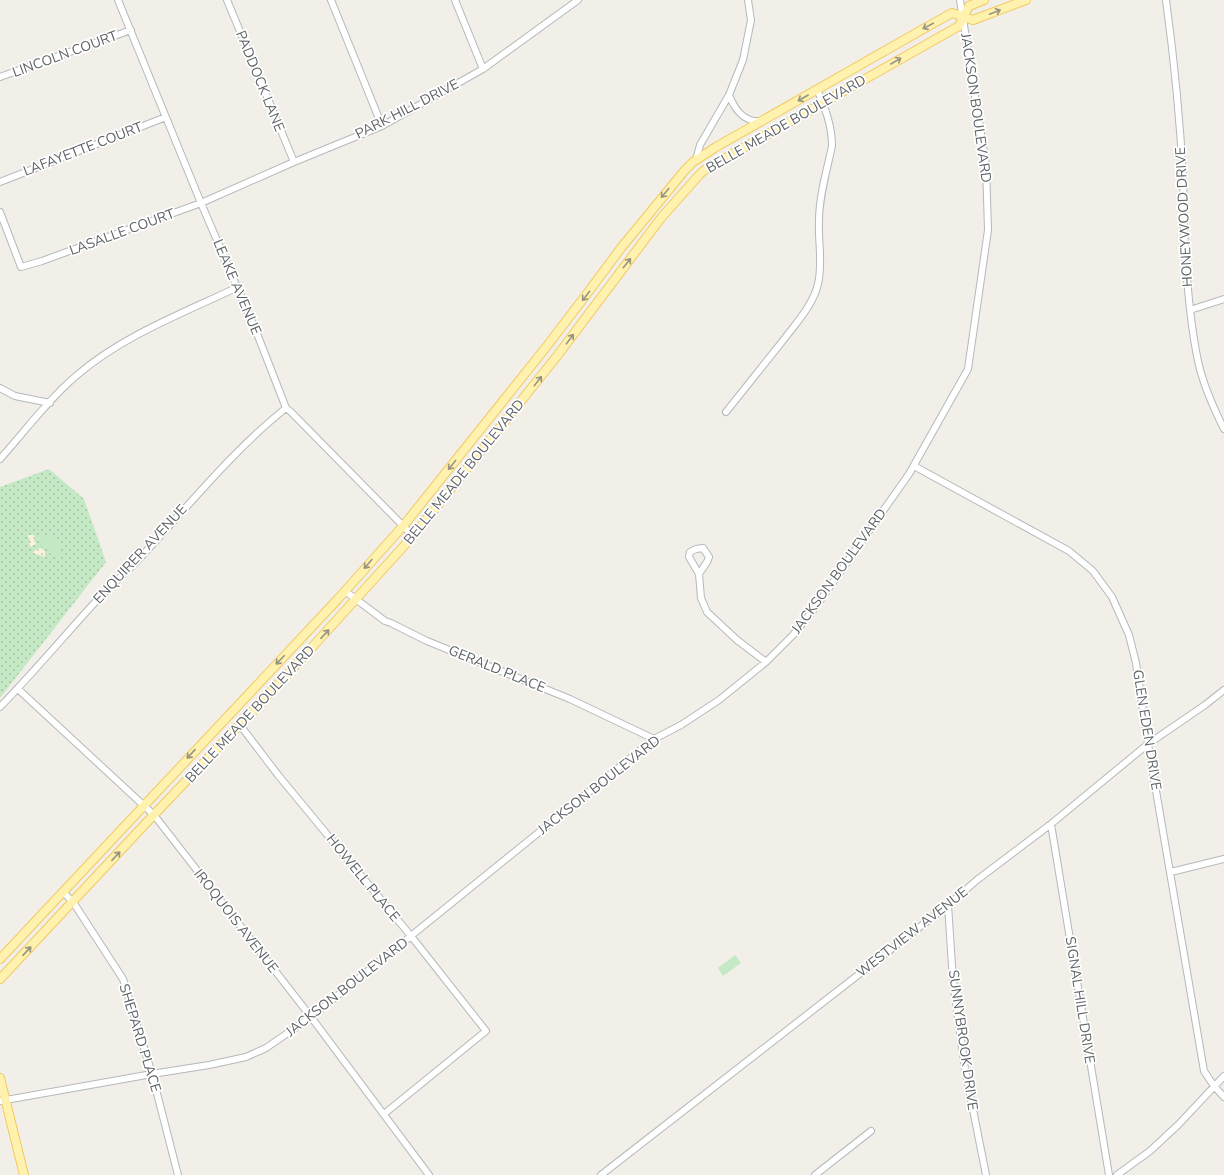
<svg xmlns="http://www.w3.org/2000/svg" width="1224" height="1175" font-family="'Nunito Sans',sans-serif">
	<style>
		.grass { fill: url(#grass-dots) }
		.sand { fill: url(#sand-dots) }
		.pitch { fill: #c5e8c5 }
		.lines { fill: none; stroke-linecap: round; stroke-linejoin: round }
		.minor-casing { stroke: #b5b8bc; stroke-width: 8 }
		.major-casing { stroke: #f2c960; stroke-width: 10 }
		.minor { stroke: #fff; stroke-width: 6 }
		.major { stroke: #fff2af; stroke-width: 8 }
		.oneway { stroke: #979581 }
		.labels { text-anchor: middle; dominant-baseline: central; stroke-width: 3.5; stroke-linejoin: round; paint-order: stroke }
		.street-label { font-size: 14px; fill: #5f6368; stroke: #fff }
	</style>
	<defs>
		<pattern id="grass-dots" width="8" height="8" patternUnits="userSpaceOnUse"><rect width="8" height="8" fill="#c5e8c5"/><path d="M2 2h.1M6 6h.1" fill="none" stroke="#a3c0a4" stroke-width="1.8" stroke-linecap="round"/></pattern>
		<pattern id="sand-dots" width="8" height="8" patternUnits="userSpaceOnUse"><rect width="8" height="8" fill="#fbf3d9"/><path d="M2 2h.1M6 6h.1" fill="none" stroke="#cec8b4" stroke-width="1.8" stroke-linecap="round"/></pattern>
	</defs>
	<rect width="100%" height="100%" fill="#f1efe8"/>
	<path class="grass" d="M49 469 84 499 106 562 0 698V487Z"/>
	<path class="sand" d="M29 535H33L35 537 34 541 36 544 31 547 29 544 30 541 28 536Z
		M40 548 45 551V557L33 553 34 551Z"/>
	<path class="pitch" d="M43 534 52 536 57 539 60 550 58 556 51 555 47 549 40 545 38 538Z
		M735 955 741 963 723 976 718 968Z"/>
	<g class="lines">
		<defs>
			<path id="minor" d="M118 0 201 203 258 336 286 408 291 412 413 536
				M227 0 294 162
				M331 0 382 126
				M455 0 483 69
				M1166 0C1174 59 1180 118 1183 178 1184 195 1183 212 1184 229 1186 273 1189 318 1198 361 1203 385 1213 407 1224 429
				M0 77 131 30
				M729 95C735 110 744 123 762 121
				M696 160 700 145 729 95 743 60 751 20 748 0
				M0 182 166 117
				M0 212 21 267 42 261 201 203 294 162 382 126 483 69 578 0
				M1190 310 1224 299
				M0 388 15 396 50 403
				M726 412C746 387 765 363 785 338 797 322 813 305 818 284 823 263 818 242 819 221 819 196 827 170 832 146 832 125 825 108 817 89
				M0 459C25 431 48 400 76 376 122 336 183 313 238 287
				M914 466 1069 551 1093 571 1112 597 1129 635 1136 663 1148 744 1204 1071 1214 1086 1224 1097
				M699 574 707 562 709 557 703 548 696 549 690 552 689 557 699 574 701 598 707 612 737 640 766 662
				M345 591 385 621 391 623 427 641 570 699 654 739
				M18 689 154 815 311 1017 429 1175
				M0 707C34 672 65 635 98 599 111 585 126 573 139 559 187 508 231 452 286 408
				M240 725 278 775 411 936 486 1031 384 1114
				M1051 824 1109 1175
				M1171 872 1224 859
				M63 892 73 902 123 979 152 1074 178 1175
				M948 905 953 981 965 1069 986 1175
				M0 1101 152 1074 209 1065 246 1057 266 1048 311 1017 654 739 681 725 719 700 766 662 793 635 812 612 909 474 968 369 988 230 986 165 960 0
				M601 1175 948 905 977 880 1051 824 1148 744 1205 705 1224 690
				M815 1175 871 1131
				M1117 1175 1150 1151 1178 1125 1224 1076"/>
			<path id="major" d="M0 959 338 599 404 525 547 346 586 295 621 248 685 170 693 162 716 147 925 28 952 13 973 20 1026 0
				M0 979 148 821 285 677 413 536 557 356 661 218 700 174 706 169 959 26 969 6 984 0
				M0 1078 24 1175"/>
		</defs>
		<use href="#minor" class="minor-casing"/>
		<use href="#major" class="major-casing"/>
		<use href="#minor" class="minor"/>
		<use href="#major" class="major"/>
	</g>
	<defs><path id="oneway-shaft" d="M-6 0H5M1.5-3L5.5 0L1.5 3" fill="none" stroke-width="1.6" stroke-linecap="round" stroke-linejoin="round"/></defs>
	<g class="oneway">
		<use href="#oneway-shaft" transform="translate(995 12) rotate(-21)"/>
		<use href="#oneway-shaft" transform="translate(928 26) rotate(152)"/>
		<use href="#oneway-shaft" transform="translate(896 61) rotate(-30)"/>
		<use href="#oneway-shaft" transform="translate(803 98) rotate(150)"/>
		<use href="#oneway-shaft" transform="translate(665 193) rotate(130)"/>
		<use href="#oneway-shaft" transform="translate(627 263) rotate(-52)"/>
		<use href="#oneway-shaft" transform="translate(586 296) rotate(128)"/>
		<use href="#oneway-shaft" transform="translate(570 339) rotate(-53)"/>
		<use href="#oneway-shaft" transform="translate(538 381) rotate(-52)"/>
		<use href="#oneway-shaft" transform="translate(452 465) rotate(129)"/>
		<use href="#oneway-shaft" transform="translate(368 564) rotate(131)"/>
		<use href="#oneway-shaft" transform="translate(325 634) rotate(-47)"/>
		<use href="#oneway-shaft" transform="translate(280 660) rotate(134)"/>
		<use href="#oneway-shaft" transform="translate(191 754) rotate(133)"/>
		<use href="#oneway-shaft" transform="translate(116 856) rotate(-47)"/>
		<use href="#oneway-shaft" transform="translate(27 951) rotate(-47)"/>
	</g>
	<g class="labels">
		<g class="street-label">
			<text transform="translate(65 54) rotate(-20)">LINCOLN COURT</text>
			<text transform="translate(260 81) rotate(68)">PADDOCK LANE</text>
			<text transform="translate(976 108) rotate(82)">JACKSON BOULEVARD</text>
			<text transform="translate(407 109) rotate(-27)">PARK HILL DRIVE</text>
			<text transform="translate(786 124) rotate(-30)">BELLE MEADE BOULEVARD</text>
			<text transform="translate(83 149) rotate(-21)">LAFAYETTE COURT</text>
			<text transform="translate(1184 217) rotate(-93)">HONEYWOOD DRIVE</text>
			<text transform="translate(122 232) rotate(-20)">LASALLE COURT</text>
			<text transform="translate(237 287) rotate(67)">LEAKE AVENUE</text>
			<text transform="translate(464 472) rotate(-51)">BELLE MEADE BOULEVARD</text>
			<text transform="translate(140 554) rotate(-47)">ENQUIRER AVENUE</text>
			<text transform="translate(839 571) rotate(-54)">JACKSON BOULEVARD</text>
			<text transform="translate(497 669) rotate(22)">GERALD PLACE</text>
			<text transform="translate(250 714) rotate(-47)">BELLE MEADE BOULEVARD</text>
			<text transform="translate(1147 730) rotate(81)">GLEN EDEN DRIVE</text>
			<text transform="translate(599 785) rotate(-38)">JACKSON BOULEVARD</text>
			<text transform="translate(363 878) rotate(51)">HOWELL PLACE</text>
			<text transform="translate(236 921) rotate(52)">IROQUOIS AVENUE</text>
			<text transform="translate(912 932) rotate(-38)">WESTVIEW AVENUE</text>
			<text transform="translate(347 987) rotate(-38)">JACKSON BOULEVARD</text>
			<text transform="translate(1080 1000) rotate(81)">SIGNAL HILL DRIVE</text>
			<text transform="translate(140 1038) rotate(73)">SHEPARD PLACE</text>
			<text transform="translate(963 1040) rotate(82)">SUNNYBROOK DRIVE</text>
		</g>
	</g>
</svg>
